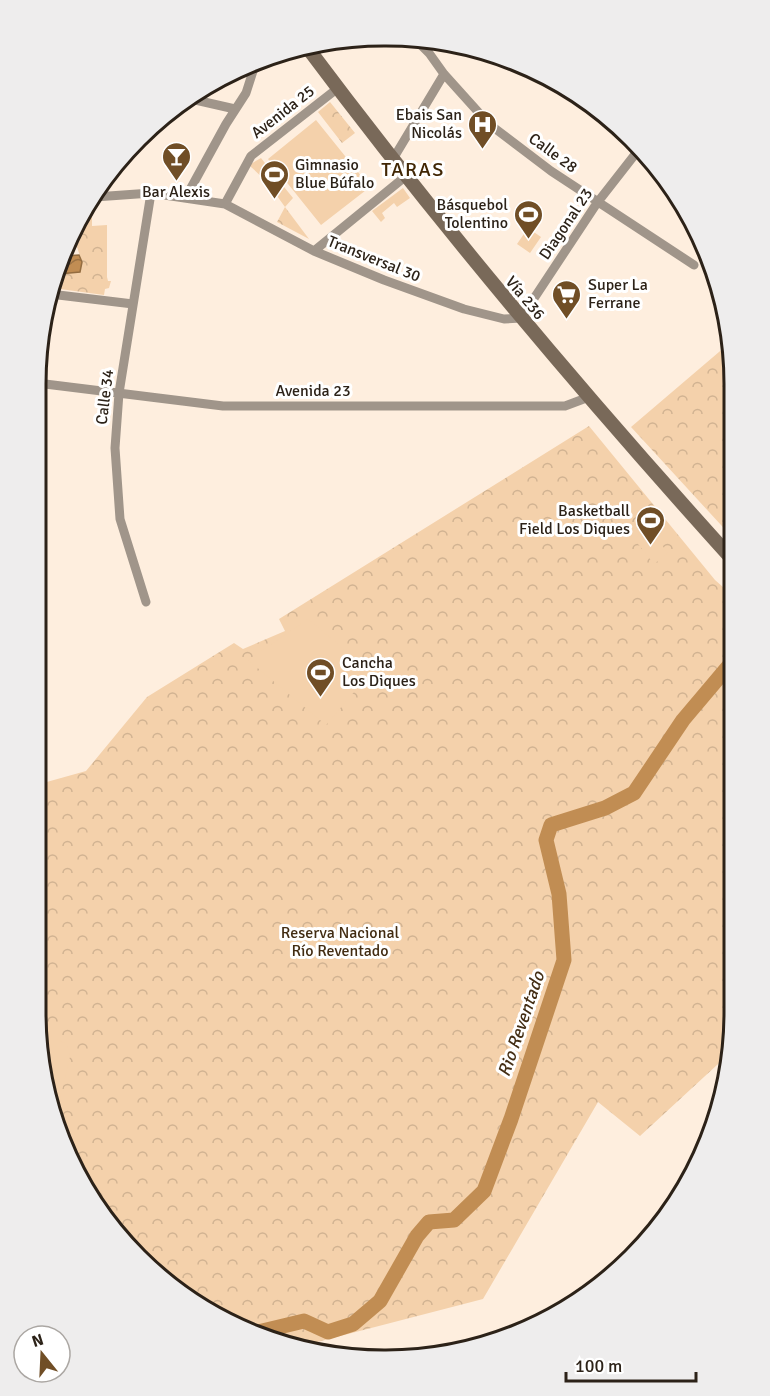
<svg xmlns="http://www.w3.org/2000/svg" width="770" height="1396" font-family="Signika,sans-serif">
	<style>
		.park { fill: url(#park-crowns) }
		.garden { fill: #f4d1ab }
		.water { fill: url(#water-waves); stroke: #946d41; stroke-width: 1.5 }
		.lines { fill: none; stroke-linecap: round; stroke-linejoin: round }
		.river { stroke: #c18d53; stroke-width: 15 }
		.minor { stroke: #a0958a; stroke-width: 9 }
		.secondary { stroke: #796959; stroke-width: 14 }
		.labels { text-anchor: middle; dominant-baseline: central; stroke-width: 6; stroke-linejoin: round; paint-order: stroke }
		.street-label { font-size: 16px; fill: #2c2218; stroke: #fff }
		.poi-label { font-size: 16px; fill: #2c2218; stroke: #fff; text-anchor: end }
		.park-label { font-size: 16px; fill: #422c12; stroke: #fff }
		.water-label { font-size: 18px; font-style: italic; fill: #442e14; stroke: #fff }
		.quarter-label { font-size: 20px; letter-spacing: 1.5px; fill: #402604; stroke: #fff }
		.rim { fill: none; stroke: #2c2218; stroke-width: 3 }
	</style>
	<defs>
		<pattern id="park-crowns" width="20" height="18" patternUnits="userSpaceOnUse" patternTransform="scale(1.5)"><rect width="20" height="18" fill="#f4d1ab"/><path d="M2 6a3 3 0 1 1 6 0M12 15a3 3 0 1 1 6 0" fill="none" stroke="#d1b392"/></pattern>
		<pattern id="water-waves" width="16" height="10" patternUnits="userSpaceOnUse" patternTransform="scale(1.5)"><rect width="16" height="10" fill="#c18d53"/><path d="M0 5q4-4 8 0t8 0" fill="none" stroke="#9d7344"/></pattern>
	</defs>
	<rect width="100%" height="100%" fill="#feeede"/>
	<path class="park" d="M330 102 355 133 342 143 318 112Z
		M261 158 276 177 267 182 249 165Z
		M285 207 309 239 277 222Z
		M85 208H92V226L107 225V277L108 281H111L109 288 105 289 104 295 60 289 53 282 58 269 59 274 82 262 76 244 71 239Z
		M726 346 731 353 732 537 631 427Z
		M589 426 715 580 732 595 733 1033 730 1053 640 1136 598 1102 483 1299 294 1348 191 1301 108 1224 55 1124 36 1011V785L86 771 147 697 234 643 243 649 285 631 279 619Z"/>
	<path class="garden" d="M316 120 370 187 321 225 268 159Z
		M276 177 293 198 285 207 267 182Z
		M403 188 410 198 397 207 394 203 382 213 385 218 381 222 372 211Z
		M528 228 541 237 530 253 517 244Z
		M648 527 668 553 654 564 634 539Z
		M308 619 371 672 326 725 248 660Z
		M39 1031 67 1044 70 1057 56 1115 54 1118Z"/>
	<path class="water" d="M79 255 82 262 80 272 59 274 58 269 64 256Z"/>
	<g class="lines">
		<path class="river" d="M258 1332 304 1321 328 1332 353 1324 380 1301 417 1236 429 1222 454 1220 484 1191 511 1119 564 960 559 894 546 840 551 825 605 808 634 793 683 720 732 662"/>
		<path class="minor" d="M416 40 429 53 444 74 489 124 551 171 694 265
			M191 99 235 109
			M393 159 444 74
			M95 197 151 193 225 204 251 156 338 88
			M186 197 226 124 246 93 254 68
			M225 204 314 251 384 280 464 309 504 319 521 318 597 203 640 148
			M314 251 406 176
			M50 294 133 304
			M37 383 223 406H565L589 397
			M146 602 120 519 115 448 119 393 151 193"/>
		<path class="secondary" d="M307 47C440 225 583 394 732 559"/>
	</g>
	<defs>
		<symbol id="hospital-pin" viewBox="-11 -11 22 30"><path d="M0 17L-7.5 6A9.5 9.5 0 1 1 7.5 6Z" fill="#704e26" stroke="#fff"/><path d="M-5-5h3v3.5h4V-5h3V5h-3V1.5h-4V5h-3Z" fill="#fff"/></symbol>
		<symbol id="bar-pin" viewBox="-11 -11 22 30"><path d="M0 17L-7.5 6A9.5 9.5 0 1 1 7.5 6Z" fill="#704e26" stroke="#fff"/><path d="M-6-5H6L.8 .8V4.5H3.5V6h-7V4.5H-.8V.8Z" fill="#fff"/></symbol>
		<symbol id="stadium-pin" viewBox="-11 -11 22 30"><path d="M0 17L-7.5 6A9.5 9.5 0 1 1 7.5 6Z" fill="#704e26" stroke="#fff"/><path d="M0-5a6.5 5 0 1 0 0 10a6.5 5 0 1 0 0-10ZM-3.5-1.8h7v3.6h-7Z" fill="#fff"/></symbol>
		<symbol id="supermarket-pin" viewBox="-11 -11 22 30"><path d="M0 17L-7.5 6A9.5 9.5 0 1 1 7.5 6Z" fill="#704e26" stroke="#fff"/><path d="M-6-5.5h2.5l.6 2H6L4.5 2H-2.5L-4.4-4H-6ZM-1.5 3.2a1.3 1.3 0 1 0 .1 0ZM3 3.2a1.3 1.3 0 1 0 .1 0Z" fill="#fff"/></symbol>
	</defs>
	<g fill-rule="evenodd">
		<use href="#hospital-pin" x="466" y="108" width="33" height="45"/>
		<use href="#bar-pin" x="160" y="140" width="33" height="45"/>
		<use href="#stadium-pin" x="258" y="158" width="33" height="45"/>
		<use href="#stadium-pin" x="512" y="198" width="33" height="45"/>
		<use href="#supermarket-pin" x="550" y="278" width="33" height="45"/>
		<use href="#stadium-pin" x="634" y="504" width="33" height="45"/>
		<use href="#stadium-pin" x="304" y="656" width="33" height="45"/>
	</g>
	<g class="labels">
		<g class="street-label">
			<text transform="translate(283 112) rotate(-38)">Avenida 25</text>
			<text transform="translate(553 153) rotate(36)">Calle 28</text>
			<text transform="translate(566 224) rotate(-56)">Diagonal 23</text>
			<text transform="translate(374 259) rotate(22)">Transversal 30</text>
			<text transform="translate(525 298) rotate(50)">Vía 236</text>
			<text x="313" y="391">Avenida 23</text>
			<text transform="translate(105 397) rotate(-83)">Calle 34</text>
		</g>
		<g class="poi-label">
			<text x="462" y="115">Ebais San<tspan x="462" dy="18">Nicolás</tspan></text>
			<text x="295" y="165" text-anchor="start">Gimnasio<tspan x="295" dy="18">Blue Búfalo</tspan></text>
			<text x="176" y="192" text-anchor="middle">Bar Alexis</text>
			<text x="508" y="205">Básquebol<tspan x="508" dy="18">Tolentino</tspan></text>
			<text x="588" y="285" text-anchor="start">Super La<tspan x="588" dy="18">Ferrane</tspan></text>
			<text x="630" y="511">Basketball<tspan x="630" dy="18">Field Los Diques</tspan></text>
			<text x="342" y="663" text-anchor="start">Cancha<tspan x="342" dy="18">Los Diques</tspan></text>
		</g>
		<g class="park-label">
			<text x="340" y="933">Reserva Nacional<tspan x="340" dy="18">Río Reventado</tspan></text>
		</g>
		<g class="water-label">
			<text transform="translate(521 1024) rotate(-71)">Rio Reventado</text>
		</g>
		<g class="quarter-label">
			<text x="413" y="169">TARAS</text>
		</g>
	</g>
	<path d="M0 0H770V1396H0ZM384 46H386A338 338 0 0 1 724 384V1012A338 338 0 0 1 386 1350H384A338 338 0 0 1 46 1012V384A338 338 0 0 1 384 46Z" fill="#eeeded" fill-rule="evenodd"/>
	<path class="rim" d="M384 46H386A338 338 0 0 1 724 384V1012A338 338 0 0 1 386 1350H384A338 338 0 0 1 46 1012V384A338 338 0 0 1 384 46Z"/>
	<g transform="translate(42 1354) rotate(342)"><circle r="28" fill="#ffffff" stroke="#aba7a3" stroke-width="1.5"/>
	<path d="M0-4.5L10 22L0 15L-10 22Z" fill="#704e26"/>
	<text y="-9" font-size="16" font-weight="bold" text-anchor="middle" fill="#2c2218">N</text>
	</g>
	<path d="M566 1372v9h130v-9" fill="none" stroke="#2c2218" stroke-width="3"/>
	<text x="575" y="1372" font-size="18" fill="#2c2218" stroke="#ffffff" stroke-width="4.5" paint-order="stroke">100 m</text>
</svg>
